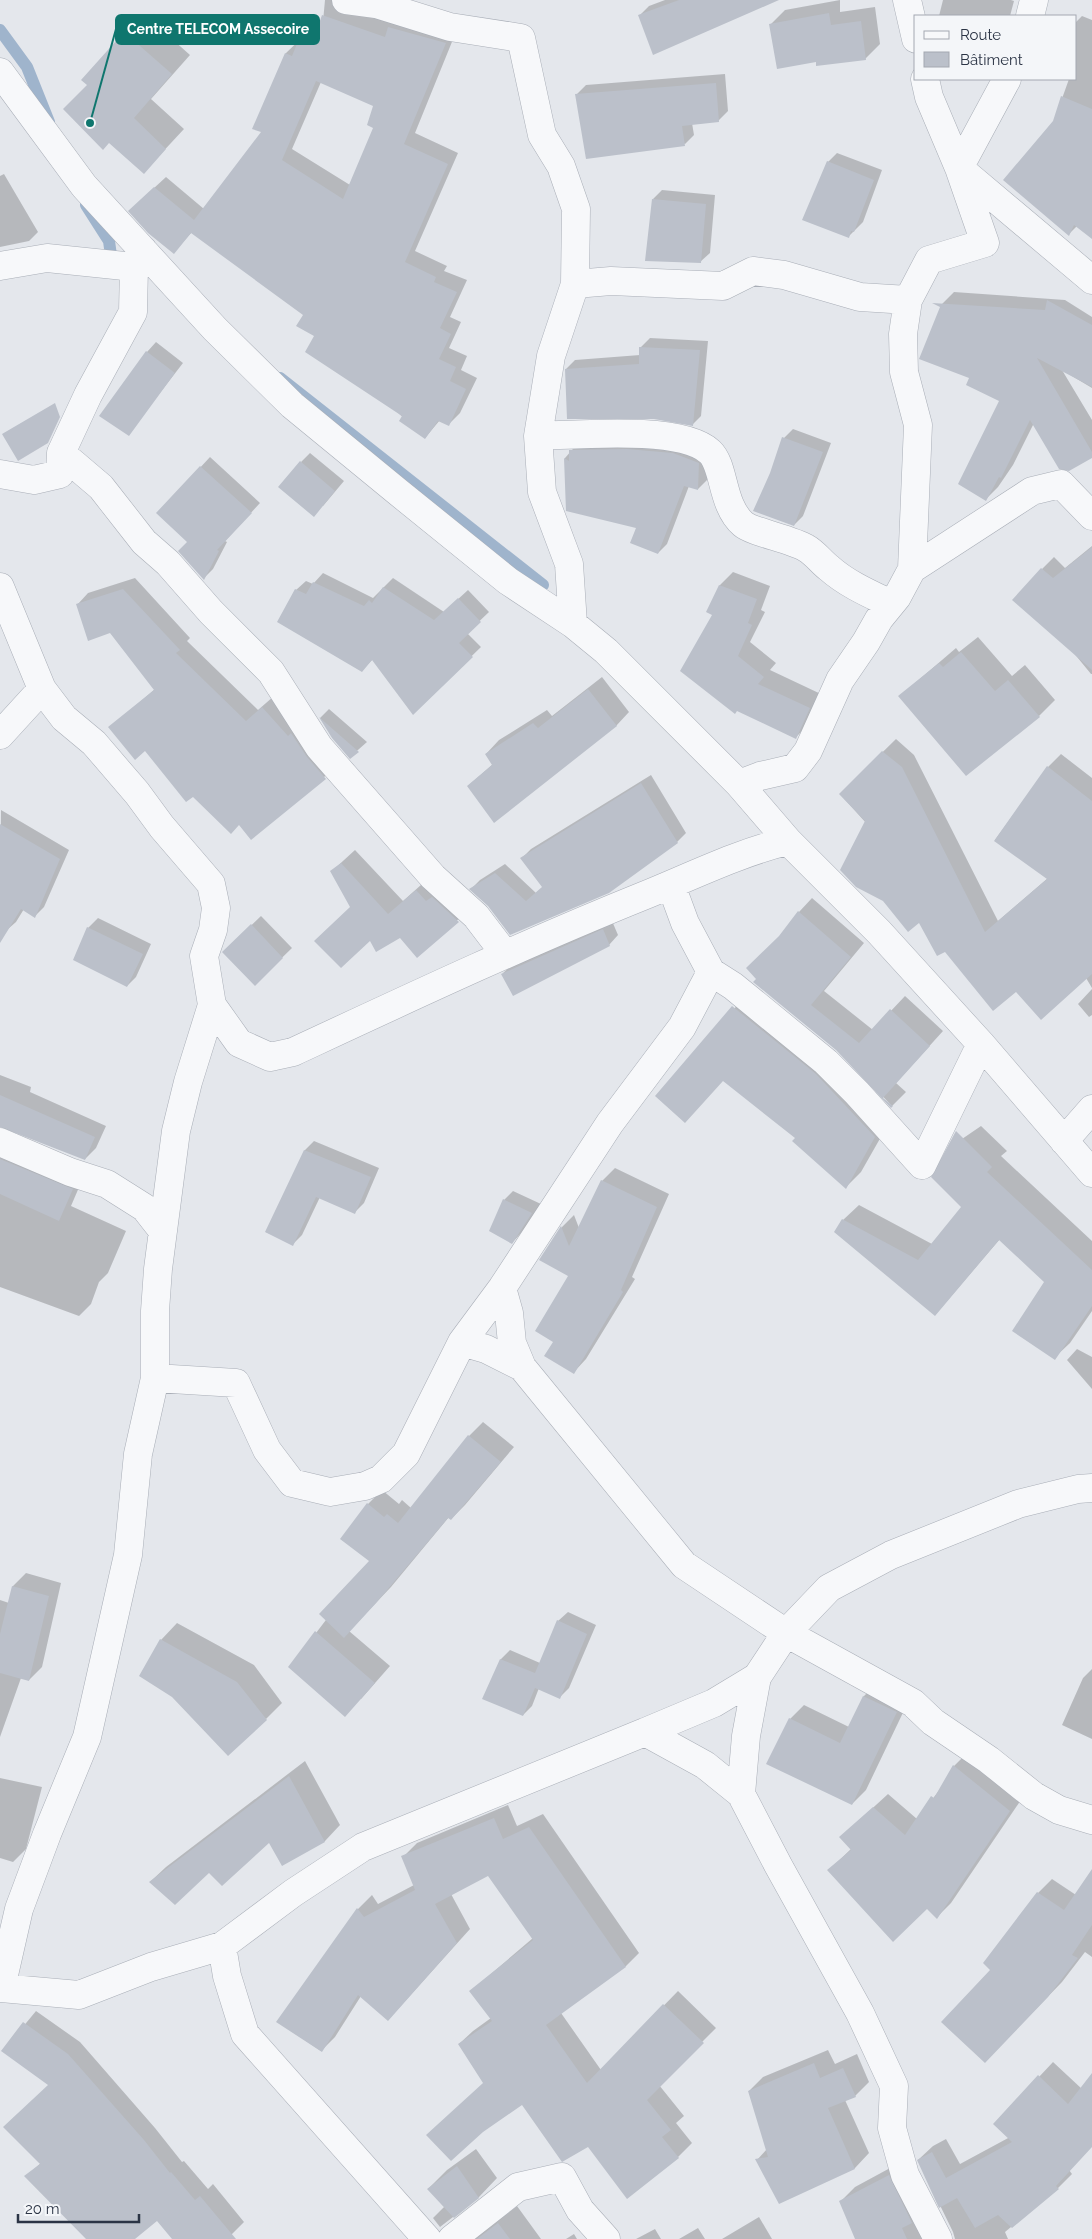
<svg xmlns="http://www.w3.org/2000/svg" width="1092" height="2239" font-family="Raleway,sans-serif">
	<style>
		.shadow { fill: #0003; fill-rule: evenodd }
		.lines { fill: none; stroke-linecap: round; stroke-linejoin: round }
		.stream { stroke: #9fb4cc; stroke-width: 12 }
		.building { fill: #bbc0ca; fill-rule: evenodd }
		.minor-casing { stroke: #a9aeb7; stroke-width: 29 }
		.minor { stroke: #f7f8fa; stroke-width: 28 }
		.leader { fill: none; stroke: #0f766e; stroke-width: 2 }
		.callout-dot { fill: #0f766e; stroke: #f4f6f9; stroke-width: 2 }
		.callout { fill: #0f766e; stroke: #0f766e; stroke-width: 2 }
		.callout-label { font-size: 14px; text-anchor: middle; font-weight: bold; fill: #fff }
	</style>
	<rect width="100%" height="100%" fill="#e4e7ec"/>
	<path class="shadow" d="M325 0H346L456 32 415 133 458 153 415 251 447 266 444 271 467 280 450 317 461 322 449 348 467 356 461 370 477 378 460 413 449 424 440 420 425 438 316 336 305 314 192 232 174 252 141 200 166 177 204 209 263 132 286 53 312 28 322 32ZM321 82 374 105 375 127 350 185 292 149Z
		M665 0H754L640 15 649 6Z
		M840 0V12L875 7 880 44 865 59 817 60 770 25 785 10Z
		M943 0H1011L1014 1 1010 16H939Z
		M144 14 190 55 151 99 184 129 144 172 109 142 89 85 83 79Z
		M1082 16 1092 20V223L1077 226 1069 234 1054 121 1069 79H1076V22Z
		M725 74 728 111 718 121 692 123 694 135 685 144 577 94 586 85Z
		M837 153 882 170 863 222 849 236 828 162Z
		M4 174 38 232 29 241 0 247V176Z
		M662 190 715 195 710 253 700 262 653 199Z
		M954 292 1065 300 1092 317V388L1062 370 1092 420V457L1034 423 1013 465 998 487 986 499 1001 401 971 378 942 304Z
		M650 338 708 341 701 416 692 425 654 418 566 369 575 360 640 355V348Z
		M156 342 183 363 128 434 101 416 147 352Z
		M793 429 831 443 803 516 794 525 771 474 784 438Z
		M579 442H662L707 454V480L698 489 689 486 667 544 658 553 637 527 567 510 565 458Z
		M310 453 344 481 323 506 301 462Z
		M210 457 260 503 225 541 227 542 213 569 204 578 189 542 158 513Z
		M1092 546V674H1091L1073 652 1042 569 1054 557 1065 568Z
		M733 572 770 586 761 610 765 612 750 642 776 663 770 670 823 695 809 724 796 737 737 710 714 615 708 612 720 585Z
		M323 573 373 598 393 578 444 612 468 590 489 612 467 633 481 647 413 713 373 659 362 670 296 590 306 581 313 584Z
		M135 578 190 638 187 641 258 710 274 696 336 767 251 838 240 823 145 750 110 728 155 689 110 632 77 605 88 593Z
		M978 637 1012 676 1025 665 1055 700 1039 716 900 696 956 648 959 652Z
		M602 677 629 712 616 726 468 786 493 764 486 754 499 740 547 710 552 716Z
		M329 709 367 742 350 757 333 737 320 718Z
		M896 739 914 755 998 921 1048 878 995 840 1048 767 1061 754 1092 778V988L1086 978 1041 1018 840 794Z
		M651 775 686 833 677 842 609 892 489 906 471 889 480 880 505 864 536 893 543 887 522 858 531 849Z
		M1 810 69 850 44 907 35 916 24 909 16 922 0 936Z
		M355 850 403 901 431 876 472 907 417 956 400 937 332 871Z
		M812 898 864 943 824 991 873 1030 905 996 943 1031 896 1083 906 1092 892 1106 837 1049 755 982 782 935 799 912Z
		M261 916 292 948 255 984 224 952Z
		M98 918 151 944 136 977 127 986 88 928Z
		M612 921 618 935 609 945 502 974 512 965Z
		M1092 989V1015L1089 1017 1078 1004Z
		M749 992 890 1121 861 1172 846 1187 796 1138 724 1080 657 1096Z
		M0 1075 31 1087 30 1092 106 1126 96 1148 85 1159 0 1126Z
		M981 1126 1007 1151 1001 1156 1092 1241V1311L1070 1343 1054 1358 1046 1282 1000 1239 935 1315 843 1220 859 1205 932 1244 963 1207 962 1139Z
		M0 1141 83 1178 71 1206 126 1231 108 1273 99 1282 91 1304 79 1316 0 1287Z
		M314 1141 379 1168 364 1203 355 1212 320 1197 302 1235 293 1244 266 1232 305 1150Z
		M615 1168 669 1194 632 1277 635 1279 586 1359 574 1372 555 1342 570 1276 541 1259 562 1227 574 1215 579 1228 602 1181Z
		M513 1191 541 1204 521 1233 512 1243 504 1200Z
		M1077 1349 1092 1357V1389L1067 1360Z
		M483 1422 514 1447 465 1505 451 1519 449 1517 391 1587 349 1631 390 1666 361 1699 290 1667 371 1561 341 1539 368 1504 382 1490 399 1504 402 1500 411 1508 469 1436Z
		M26 1573 61 1583 42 1667 29 1680 21 1678 0 1737V1600L9 1603 13 1586Z
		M568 1612 596 1625 569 1688 560 1697 539 1688 532 1706 523 1715 484 1698 501 1659 510 1650 540 1663 558 1621Z
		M177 1623 254 1665 282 1703 266 1719 161 1640Z
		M1092 1669V1739L1062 1725 1083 1678Z
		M877 1683 910 1698 866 1790 852 1804 790 1719 804 1705 849 1727 864 1696Z
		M968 1752 1023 1797 951 1903 937 1917 927 1907 829 1870 851 1849 841 1837 888 1794 917 1819 941 1788 954 1766Z
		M305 1761 340 1825 325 1841 283 1864 269 1841 209 1871 150 1882 166 1867Z
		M0 1778 42 1787 26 1849 13 1862 0 1858Z
		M508 1805 517 1826 543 1814 639 1953 626 1966 561 2013 601 2070 678 1991 716 2028 659 2085 684 2116 676 2123 692 2143 678 2157 589 2145 523 2103 484 2083 459 2044 473 2031 491 2018 471 1991 533 1938 488 1874 451 1894 470 1929 388 2020 361 1996 335 2037 321 2051 278 2022 358 1909 372 1895 378 1904 414 1885 403 1857 417 1843Z
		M1052 1879 1076 1895 1092 1879V1957L1085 1952 1062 1982 999 2047 991 1970 1038 1893Z
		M36 2011 80 2042 155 2128 182 2162 184 2161 208 2189 213 2184 244 2222 232 2234 225 2239H174L157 2219 134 2239H88L26 2176 41 2163 50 2085 3 2051Z
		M828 2050 835 2064 857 2054 869 2082 855 2096 845 2100 869 2153 855 2168 779 2202 757 2160 767 2149 749 2091 763 2077Z
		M1053 2062 1082 2089 1092 2075V2146L1069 2170 1072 2174 1058 2188 1005 2232 1008 2239H955L953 2232 918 2160 933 2146 946 2139 960 2164 1010 2137 995 2124Z
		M476 2149 497 2178 479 2197 440 2227 433 2218 445 2206 428 2189 447 2170Z
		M903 2161 947 2239H856L841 2201 855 2187Z
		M517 2206 541 2239H474Z
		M759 2217 772 2239H722Z
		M698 2228 705 2239H679Z
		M655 2229 661 2239H636Z
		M574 2234 577 2239H566Z"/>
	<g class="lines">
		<path class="stream" d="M0 30 27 67 49 122
			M86 205 109 241 112 263H108
			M280 378 543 585"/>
	</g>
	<path class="building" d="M679 0H779L653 55 638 15Z
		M829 13 831 25 861 21 866 60 816 66V62L777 69 769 24Z
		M322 15 385 37 388 27 446 43 404 144 448 164 405 262 436 277 434 282 457 292 440 328 451 334 439 359 456 367 450 381 466 389 449 426 438 421 425 439 399 421 402 416 305 352 314 336 296 326 303 315 191 233 174 254 148 233 128 211 154 187 194 220 261 132 252 129 285 53 292 56 299 39 312 44ZM316 81 373 106 367 125 373 128 343 199 282 160Z
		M124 32 172 74 134 118 166 149 144 174 109 143 103 150 63 109 87 85 81 80Z
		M716 83 719 122 682 126 685 146 586 159 575 94Z
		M1061 96 1092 109V239L1074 225 1069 236 1003 180 1053 121Z
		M827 161 874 180 854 232 851 231 849 238 802 220Z
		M652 199 706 204 701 263 645 261Z
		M1047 300 1092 325V387L1037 358 1092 452V458L1069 471 1059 469 1030 420 1001 478 999 477 986 501 958 484 999 401 966 385 969 378 919 359 940 307 932 303 1045 310Z
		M639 347 700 350 693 426 654 419H567L565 369 639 364Z
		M146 351 175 373 129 436 99 416Z
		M55 403 60 417 48 443 18 461 2 434Z
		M782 437 823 452 794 526 753 511 770 473Z
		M627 449 673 453 699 463 698 490 684 486 658 554 630 543 636 528 566 511 564 458 569 461V450Z
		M300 461 335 491 314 517 278 487Z
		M200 466 252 513 217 550 219 551 204 580 178 551 187 542 156 513Z
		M1092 547V670L1012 600 1041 568 1053 578Z
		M313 582 364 606 369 600 372 603 383 587 434 620 458 598 481 622 459 643 473 657 413 715 372 660 362 672 277 622 295 589 306 594Z
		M719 585 757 599 748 623 752 625 738 656 764 677 758 684 810 708 796 739 737 711 735 714 680 671 712 615 706 612Z
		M123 589 180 650 176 653 246 721 262 707 288 736 291 733 307 757 326 779 251 840 239 825 231 834 193 797 186 802 145 751 135 760 108 727 154 690 110 633 88 641 76 604Z
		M961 652 995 691 1008 680 1040 717 966 776 898 696 939 663 943 667Z
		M588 689 617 726 494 823 467 786 492 765 485 754 533 723 538 728Z
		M319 717 359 752 350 759 332 738Z
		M882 751 902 767 985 932 1047 879 994 841 1047 766 1092 801V974L1041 1020 1016 992 993 1011 945 952 937 956 919 923 908 932 883 901 856 887 840 870 865 821 839 794Z
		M641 783 678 843 609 893 510 935 488 906 469 889 495 873 526 901 542 887 520 858Z
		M0 824 60 859 35 918 21 909 0 943Z
		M341 863 388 914 416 890 426 901 432 897 459 922 417 958 400 938 376 952 370 941 341 968 314 941 350 907 330 871Z
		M798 911 851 957 811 1005 859 1043 890 1009 930 1046 883 1098 893 1106 891 1108 836 1050 753 982 756 979 746 968 779 936Z
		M251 924 283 958 255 986 222 952Z
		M87 927 143 954 127 987 73 960Z
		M603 929 610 946 513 996 501 974Z
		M732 1006 816 1074 875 1137 846 1189 792 1141 795 1138 723 1081 685 1123 655 1096Z
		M0 1095 95 1137 85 1160 0 1127Z
		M956 1131 992 1167 987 1172 1092 1270V1306L1055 1360 1012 1331 1044 1282 999 1240 935 1316 834 1232 842 1219 918 1260 961 1207 931 1177Z
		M304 1150 371 1177 355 1214 316 1197 293 1246 265 1232Z
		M0 1159 73 1189 59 1221 0 1194Z
		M601 1180 657 1207 621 1290 623 1292 574 1374 544 1356 553 1342 535 1331 568 1276 539 1260 561 1226 569 1246Z
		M503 1199 532 1213 512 1244 489 1231Z
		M468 1435 501 1462 451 1520 448 1518 377 1602 344 1638 319 1614 369 1561 340 1539 367 1503 384 1517 387 1514 398 1523Z
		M12 1586 49 1596 29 1681 0 1673V1634Z
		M557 1620 587 1634 560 1699 535 1688 523 1716 482 1699 500 1659 535 1673Z
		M315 1631 375 1683 345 1717 288 1667Z
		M160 1639 237 1682 267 1720 228 1756 172 1697 139 1676Z
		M863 1696 897 1712 852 1805 766 1764 789 1718 840 1743Z
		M953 1765 1010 1811 937 1919 927 1909 893 1942 827 1870 851 1850 839 1837 873 1807 905 1835 931 1796 934 1798Z
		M289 1776 325 1842 282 1866 269 1843 222 1886 209 1873 175 1905 149 1882Z
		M494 1818 503 1839 529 1827 626 1967 546 2025 587 2083 663 2004 704 2043 647 2100 671 2130 662 2137 679 2158 627 2199 588 2147 562 2162 522 2105 483 2132 451 2161 426 2135 483 2083 458 2044 492 2021 469 1991 533 1940 488 1876 435 1904 457 1943 388 2021 358 1995 322 2052 276 2022 357 1908 364 1917 415 1890 401 1856Z
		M1092 1869V1925L1072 1955 1078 1958 1048 1997 985 2063 941 2022 990 1970 983 1963 1037 1892 1064 1910Z
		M23 2022 68 2054 144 2140 170 2173 171 2172 195 2200 200 2196 236 2239H172L157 2221 135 2239H86L24 2176 40 2164 3 2127 48 2085 1 2051Z
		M814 2063 820 2078 843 2068 856 2097 828 2108 855 2169 779 2204 755 2159 768 2157 748 2091Z
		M1092 2073V2147L1056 2186 1059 2189 1012 2228 998 2215 975 2228 957 2198 939 2208 917 2160 932 2152 946 2178 1012 2142 993 2124 1038 2075 1068 2104Z
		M457 2166 479 2198 454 2218 427 2189Z
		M889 2175 912 2223 902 2228 907 2239H855L839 2201Z
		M498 2223 510 2239H477Z"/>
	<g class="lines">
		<defs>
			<path id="minor" d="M346 0 376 4 450 27 521 38 542 135 561 166 576 209 575 284 551 356 538 436 542 492 569 564 573 624
				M907 0 916 39
				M1030 16 1034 0
				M0 72 84 186 215 329 292 405 398 492 508 581 573 624 606 651 739 784 788 841 879 932 981 1044 1092 1173
				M925 79 929 97 959 168 1092 280
				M143 250 134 267 133 312 88 395 61 453 101 487 144 542 168 563 211 612 271 672 319 747 433 877 476 916 505 954
				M0 266 47 258 134 267
				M575 284 611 281 723 286 753 271 784 275 860 297 908 300
				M538 436C577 435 681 425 710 452 725 466 721 505 743 524 752 532 791 539 806 548 815 553 821 562 829 568 847 584 870 594 891 604
				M0 474 34 480 60 474 61 453
				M912 569 918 425 904 372 903 334 908 300 929 260 985 243 959 168 1007 79
				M0 587 42 689 64 718 94 743 137 793 162 827 211 884 216 908 213 930 204 956 212 1005 239 1043 270 1057 293 1052C409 998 524 944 643 896 690 877 738 853 788 841
				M0 735 42 689
				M739 784 760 776 795 768 808 751 840 680 866 642 879 619 897 597 912 569 1032 491 1061 484 1092 516
				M671 885 685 923 711 972 733 986 826 1062 857 1093 922 1165 981 1044
				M1064 1141 1092 1109
				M0 1142 70 1172 107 1184 145 1208 163 1231
				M502 1288 509 1313 512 1343 522 1367 684 1565 786 1633 913 1703 933 1722 989 1760 1034 1796 1059 1810 1092 1820
				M462 1342 486 1349 522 1367
				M155 1378 236 1383 267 1450 292 1483 330 1492 365 1486 381 1479 406 1454 462 1342 502 1288 610 1123 682 1027 711 972
				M757 1677 746 1736 741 1794 778 1865 860 2013 894 2086 892 2128 905 2175 938 2239
				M645 1732 714 1703 757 1677 786 1633 829 1588 891 1555 1018 1504 1078 1489 1092 1488
				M222 1946 227 1976 245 2034 427 2239
				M0 1988 79 1995 151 1967 222 1946 293 1893 363 1847 645 1732 705 1765 741 1794
				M1 1988 19 1909 47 1834 87 1737 128 1555 138 1454 155 1378V1311L158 1269 176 1131 188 1082 212 1005
				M452 2239 518 2187 562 2177 580 2210 606 2239"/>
		</defs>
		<use href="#minor" class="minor-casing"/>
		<use href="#minor" class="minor"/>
	</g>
	<path class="leader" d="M90 123L116 29"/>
	<circle class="callout-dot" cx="90" cy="123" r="5"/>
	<rect class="callout" x="116" y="15" width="203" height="29" rx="5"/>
	<g class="callout-label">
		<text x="218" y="34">Centre TELECOM Assecoire</text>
	</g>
	<rect x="914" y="15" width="162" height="65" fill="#f4f6f9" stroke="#a4a8b1"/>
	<rect x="924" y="31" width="25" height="8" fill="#f7f8fa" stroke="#a4a8b1"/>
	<text x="960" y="40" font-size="15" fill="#2b3445">Route</text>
	<rect x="924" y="52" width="25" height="15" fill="#bbc0ca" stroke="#a4a8b1"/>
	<text x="960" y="65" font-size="15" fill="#2b3445">Bâtiment</text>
	<path d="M18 2214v8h121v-8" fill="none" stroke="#2b3445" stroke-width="2.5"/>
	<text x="25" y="2214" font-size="15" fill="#2b3445" stroke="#f4f6f9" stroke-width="4" paint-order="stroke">20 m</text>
</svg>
